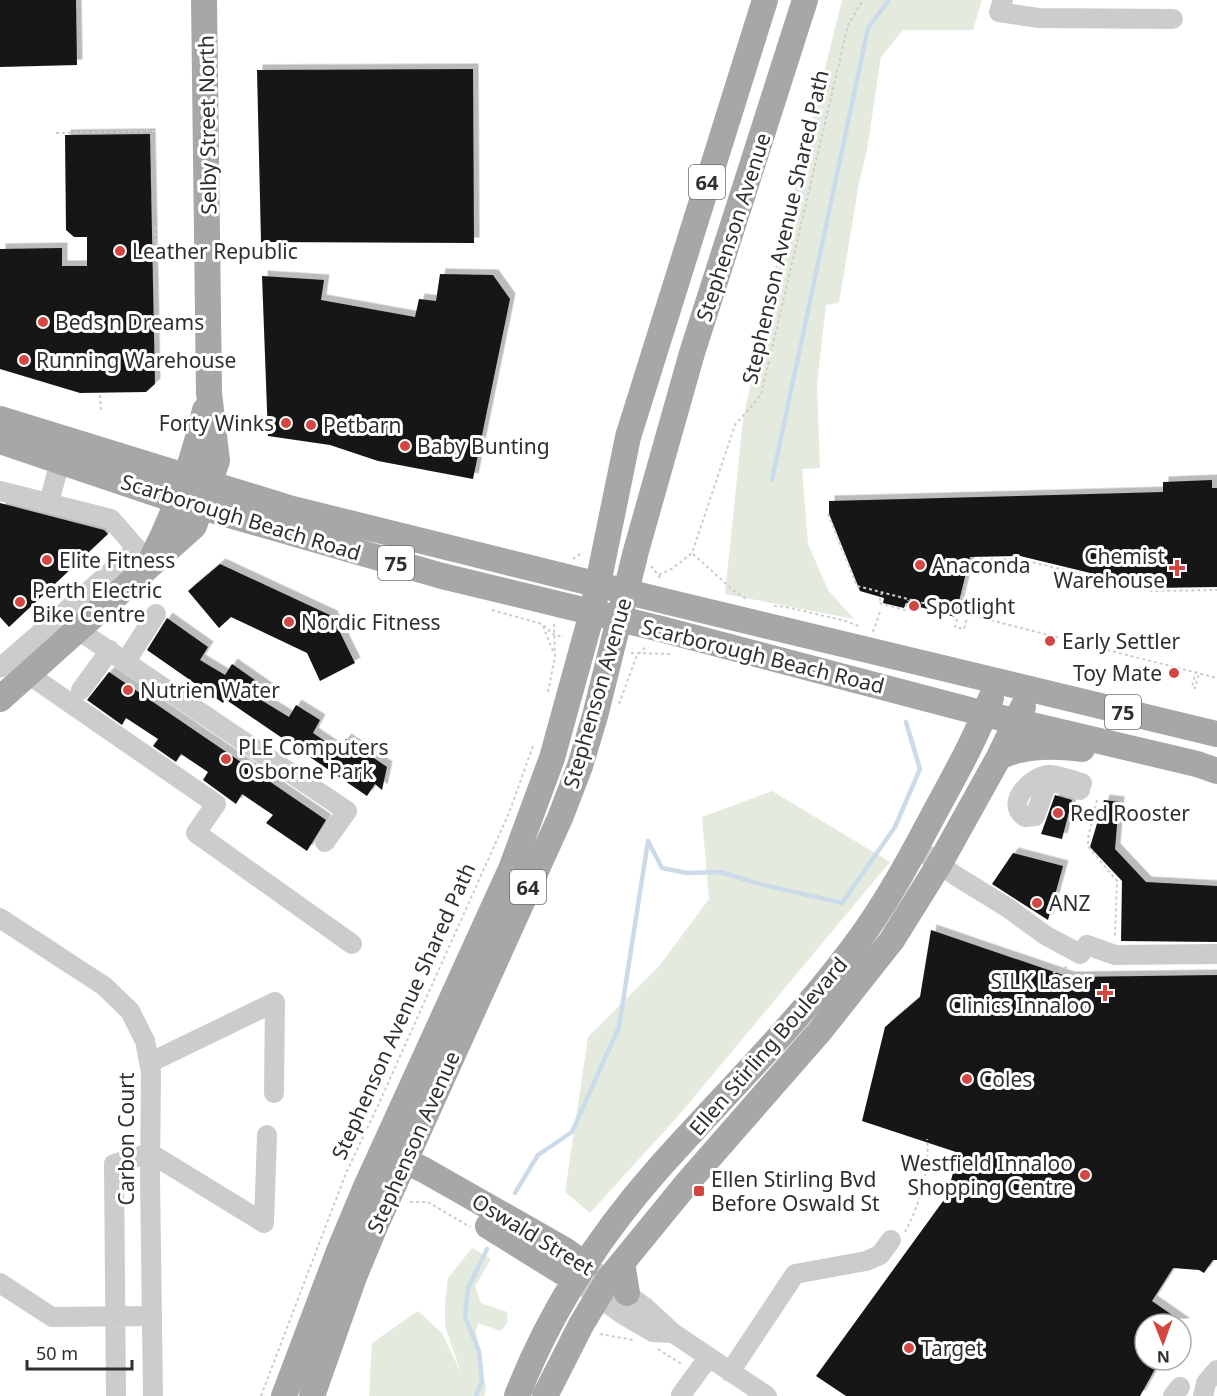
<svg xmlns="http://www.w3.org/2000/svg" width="1217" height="1396" font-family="'Noto Sans',sans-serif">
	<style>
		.green { fill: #e4ebde }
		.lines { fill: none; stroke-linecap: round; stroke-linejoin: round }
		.stream { stroke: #ccdbe9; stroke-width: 4.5 }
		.building { fill: #161616; filter: url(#shadow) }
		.path { stroke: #ccc; stroke-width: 2; stroke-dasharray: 3 3; stroke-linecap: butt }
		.minor { stroke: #ccc; stroke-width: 20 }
		.major { stroke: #a7a7a7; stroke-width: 26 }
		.poi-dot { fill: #d44642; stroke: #fff; stroke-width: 2 }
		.labels { text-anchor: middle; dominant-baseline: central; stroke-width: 6; stroke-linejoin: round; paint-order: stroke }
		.shield { fill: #fff; stroke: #6d6d6d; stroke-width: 1.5 }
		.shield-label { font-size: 20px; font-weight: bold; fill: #2f2f2f }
		.street-label { font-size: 21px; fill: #2f2f2f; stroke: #fff }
		.poi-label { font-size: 21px; fill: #2f2f2f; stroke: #fff; text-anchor: start }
	</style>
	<defs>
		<filter id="shadow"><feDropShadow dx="5.5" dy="-5.5" stdDeviation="0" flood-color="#0004"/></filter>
	</defs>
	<rect width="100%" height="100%" fill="#fff"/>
	<path class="green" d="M842 0H982L973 30H903L881 57 867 150 859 183 839 303 826 305 817 384 820 468 802 469 808 544 828 590 854 619 725 594 743 420 773 277Z
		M772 791 890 862 680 1114 590 1213 565 1192 588 1037 660 965 709 899 702 817Z
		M472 1248 491 1259 475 1286 481 1303 507 1312 508 1322 501 1331 478 1323 476 1331 486 1390 484 1396H369L372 1343 418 1311 442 1333 461 1373 445 1326V1304L448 1278Z"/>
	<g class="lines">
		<path class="stream" d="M772 480 868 28 889 0
			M515 1193 538 1155 572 1132 619 1027 648 841 662 868 687 873 720 872 764 885 842 903 895 827 920 769 906 722
			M476 1396 482 1381 479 1351 465 1317 468 1288 487 1249"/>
	</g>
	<path class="building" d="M0 0H76L77 65 0 67Z
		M473 69 474 243 261 242 257 70Z
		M150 134 155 384 146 392 80 393 0 369V249L62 248V266H87V237H74L66 230 65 135Z
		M440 274 493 275 510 299 473 479 378 461 330 445 268 436 262 276 324 280 321 300 415 317 419 299 436 301Z
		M1212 480V488H1217V587L1152 588 1020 556 970 557 955 617 906 603 904 608 883 603 884 598 860 591 829 514V501L1163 492V482Z
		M0 503 104 530 108 534 9 627 0 617Z
		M220 564 332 616 355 663 320 681 307 653 231 617 219 628 188 591Z
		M167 618 208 647 200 660 225 675 232 664 268 689 261 700 289 717 296 705 320 720 313 733 338 750 346 739 387 767 382 790 375 784 367 796 225 699 223 703 147 650Z
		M109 672 326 820 307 851 266 823 273 815 242 794 236 804 203 780 208 772 181 754 176 762 153 746 158 739 126 718 122 725 87 700Z
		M1055 795 1072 800 1062 839 1041 834Z
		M1104 800 1119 802 1115 849 1146 882 1217 886V942L1121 941 1122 881 1090 847Z
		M1013 853 1063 866 1048 920 992 884Z
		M931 930 1069 977 1217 975V1260H1213L1204 1273 1199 1270 1173 1268 1152 1301 1185 1324H1145V1360H1160L1140 1396H846L816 1376 946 1197 959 1153 862 1121 885 1027 920 997Z"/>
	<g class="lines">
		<path class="path" d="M56 133 154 131V134
			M155 227 156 245
			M100 395 101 412
			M828 514 857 586 1217 678
			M693 554 734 591 748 600
			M573 559 583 552
			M651 566 662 580
			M659 575 673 568 692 553 735 425 761 395 848 25 863 0
			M882 592 879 603 905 610 908 600
			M774 606 786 607 846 621 861 627
			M492 610 542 624 554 635 564 637
			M968 614 964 629 955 627 972 559H1019L1152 591 1217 590
			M543 626 554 654
			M873 632 880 612
			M631 653 673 654
			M1196 671 1192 687 1195 688 1199 674
			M548 692 555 657 554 623
			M619 704 637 655 647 646
			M1097 800 1088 838V846L1117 881 1115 937
			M1053 973 1069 966
			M410 1202H428L470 1227
			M905 1232C920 1204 930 1170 927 1139
			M600 1334 633 1340
			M658 1349 683 1365
			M261 1396 346 1173 380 1101 509 813 534 743"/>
		<path class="minor" d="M1003 0 999 12 1039 18 1173 19
			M0 491 111 519 137 549 0 668
			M49 503 60 461
			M78 630 347 811 325 842
			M126 661 156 614
			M28 674 216 804 196 833 352 944
			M81 690 110 650
			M1080 790 1057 783H1047L1035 816 1025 817C1003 802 1034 775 1049 775 1060 775 1072 781 1082 783L1081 786
			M916 847 956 876 1008 908 1045 935 1080 954 1087 945 1115 955 1217 954
			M0 918 104 986 130 1011 145 1041 151 1072 150 1176 153 1396
			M149 1063 275 1002 274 1093
			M586 1265 646 1308 673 1333 767 1396
			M575 1280 622 1314 653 1332 673 1333
			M0 1283 52 1317 151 1316
			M730 1372 795 1274 866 1261 880 1255 891 1240
			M681 1395 708 1358
			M116 1396 114 1164 150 1153 264 1223 267 1135
			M1173 1396 1180 1387
			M1203 1396 1206 1383 1217 1370"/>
		<path class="major" d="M0 419 289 508 660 600 1217 734
			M0 441 163 496 442 576 661 629 985 714 1197 764 1217 771
			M153 556C177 509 193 461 205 410
			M0 699 194 526 217 461 209 393 204 0
			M999 757C1024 745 1054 745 1082 749
			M391 1154 424 1170 563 1249 586 1265
			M488 1226 575 1280
			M622 1263 627 1293
			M284 1396 339 1251 365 1189 511 869 552 758 592 613 628 437 765 0
			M312 1396 354 1277 373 1231 560 818 580 766 595 716 636 551 692 353 805 0
			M517 1396C549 1313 599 1236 658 1169 723 1096 794 1027 853 948 885 906 910 859 935 812 955 775 976 738 991 698
			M545 1396 581 1325 608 1280 688 1182 820 1031 892 940 940 863 999 757 1023 707"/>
	</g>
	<g class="poi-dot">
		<circle cx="120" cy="251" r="6"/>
		<circle cx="43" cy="322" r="6"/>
		<circle cx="24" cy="360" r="6"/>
		<circle cx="286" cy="423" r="6"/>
		<circle cx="311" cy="425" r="6"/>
		<circle cx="405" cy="446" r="6"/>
		<circle cx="47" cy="560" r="6"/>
		<circle cx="920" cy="565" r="6"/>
		<path d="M1174 559h6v6h6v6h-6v6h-6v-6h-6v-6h6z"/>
		<circle cx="20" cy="602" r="6"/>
		<circle cx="914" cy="606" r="6"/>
		<circle cx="289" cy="622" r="6"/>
		<circle cx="1050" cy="641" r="6"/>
		<circle cx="1174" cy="673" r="6"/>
		<circle cx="128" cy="690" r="6"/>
		<circle cx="226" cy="759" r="6"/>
		<circle cx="1058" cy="813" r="6"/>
		<circle cx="1037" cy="903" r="6"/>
		<path d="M1102 984h6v6h6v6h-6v6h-6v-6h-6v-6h6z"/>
		<circle cx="967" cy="1079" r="6"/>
		<circle cx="1085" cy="1175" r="6"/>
		<rect x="693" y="1185" width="12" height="12" rx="3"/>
		<circle cx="909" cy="1348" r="6"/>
	</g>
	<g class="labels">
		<g class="shield">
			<rect x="689" y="165" width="36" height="34" rx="4.5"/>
			<rect x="378" y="546" width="36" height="34" rx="4.5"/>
			<rect x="1105" y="695" width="36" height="34" rx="4.5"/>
			<rect x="510" y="870" width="36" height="34" rx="4.5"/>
		</g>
		<g class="shield-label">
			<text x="707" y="182">64</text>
			<text x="396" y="563">75</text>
			<text x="1123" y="712">75</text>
			<text x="528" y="887">64</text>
		</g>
		<g class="street-label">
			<text transform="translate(207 125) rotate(-91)">Selby Street North</text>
			<text transform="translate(733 227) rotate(-72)">Stephenson Avenue</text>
			<text transform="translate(785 227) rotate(-77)">Stephenson Avenue Shared Path</text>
			<text transform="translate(241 517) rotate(17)">Scarborough Beach Road</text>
			<text transform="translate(763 656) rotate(14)">Scarborough Beach Road</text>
			<text transform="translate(597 693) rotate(-74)">Stephenson Avenue</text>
			<text transform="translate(403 1011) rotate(-66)">Stephenson Avenue Shared Path</text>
			<text transform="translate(768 1046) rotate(-49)">Ellen Stirling Boulevard</text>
			<text transform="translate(126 1139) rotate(-90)">Carbon Court</text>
			<text transform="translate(413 1142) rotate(-66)">Stephenson Avenue</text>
			<text transform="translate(533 1234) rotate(31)">Oswald Street</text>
		</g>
		<g class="poi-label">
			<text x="132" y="251">Leather Republic</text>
			<text x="55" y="322">Beds n Dreams</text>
			<text x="36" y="360">Running Warehouse</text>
			<text x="274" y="423" text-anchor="end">Forty Winks</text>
			<text x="323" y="425">Petbarn</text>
			<text x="417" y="446">Baby Bunting</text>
			<text x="1165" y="556" text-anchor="end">Chemist<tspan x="1165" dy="24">Warehouse</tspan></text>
			<text x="59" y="560">Elite Fitness</text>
			<text x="932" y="565">Anaconda</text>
			<text x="32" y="590">Perth Electric<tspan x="32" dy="24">Bike Centre</tspan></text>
			<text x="926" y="606">Spotlight</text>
			<text x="301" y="622">Nordic Fitness</text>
			<text x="1062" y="641">Early Settler</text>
			<text x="1162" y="673" text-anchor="end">Toy Mate</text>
			<text x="140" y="690">Nutrien Water</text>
			<text x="238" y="747">PLE Computers<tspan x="238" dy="24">Osborne Park</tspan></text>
			<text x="1070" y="813">Red Rooster</text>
			<text x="1049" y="903">ANZ</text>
			<text x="1092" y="981" text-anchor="end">SILK Laser<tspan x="1092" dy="24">Clinics Innaloo</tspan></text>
			<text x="979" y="1079">Coles</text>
			<text x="1073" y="1163" text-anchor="end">Westfield Innaloo<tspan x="1073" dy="24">Shopping Centre</tspan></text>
			<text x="711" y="1179">Ellen Stirling Bvd<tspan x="711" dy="24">Before Oswald St</tspan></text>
			<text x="921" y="1348">Target</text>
		</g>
	</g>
	<g transform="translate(1163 1342) rotate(179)"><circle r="28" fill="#ffffff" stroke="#acacac" stroke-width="1.5"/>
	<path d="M0-4.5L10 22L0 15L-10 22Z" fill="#d44642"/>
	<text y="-9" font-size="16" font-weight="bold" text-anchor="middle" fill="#2f2f2f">N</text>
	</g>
	<path d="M27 1360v9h105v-9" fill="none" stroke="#2f2f2f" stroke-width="3"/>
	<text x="36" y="1360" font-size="18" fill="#2f2f2f" stroke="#ffffff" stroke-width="4.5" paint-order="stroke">50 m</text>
</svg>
